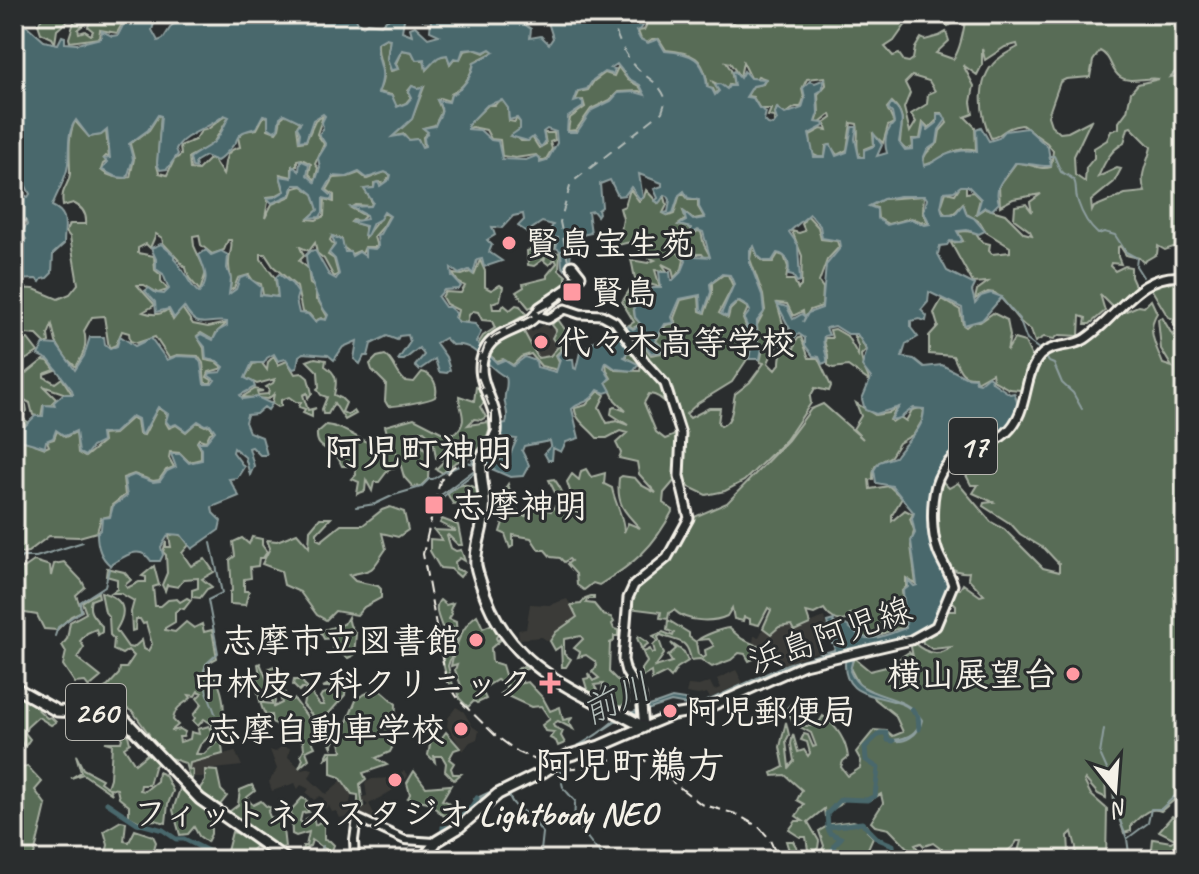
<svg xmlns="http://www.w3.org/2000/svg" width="1199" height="874" font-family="Caveat,'Klee One',sans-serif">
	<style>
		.built { fill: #3b3b37 }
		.green { fill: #596c57; stroke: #a6aea0; stroke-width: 2; fill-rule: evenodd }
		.water { fill: #49676c; stroke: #8d9e9e; stroke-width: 2; fill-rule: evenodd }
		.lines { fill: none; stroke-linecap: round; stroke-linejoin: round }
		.stream { stroke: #8d9e9e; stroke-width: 2 }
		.river { stroke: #49676c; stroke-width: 5 }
		.ferry { stroke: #b0bab6; stroke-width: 2; stroke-dasharray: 10 8; stroke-linecap: butt }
		.secondary-casing { stroke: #f4f1e8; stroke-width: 12 }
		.primary-casing { stroke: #f4f1e8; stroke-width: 13 }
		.highway-casing { stroke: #f4f1e8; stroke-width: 15 }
		.secondary { stroke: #2a2d2e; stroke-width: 6 }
		.primary { stroke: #2a2d2e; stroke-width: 7 }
		.highway { stroke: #2a2d2e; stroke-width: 9 }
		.rail { stroke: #f4f1e8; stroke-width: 2; stroke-dasharray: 12 6; stroke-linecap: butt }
		.poi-dot { fill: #ff9aa2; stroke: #2a2d2e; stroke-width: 3 }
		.labels { text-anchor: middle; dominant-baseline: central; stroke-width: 6; stroke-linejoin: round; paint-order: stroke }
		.shield { fill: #2a2d2e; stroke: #b7b6b0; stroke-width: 2 }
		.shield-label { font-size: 32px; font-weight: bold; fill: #f4f1e8 }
		.poi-label { font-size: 34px; font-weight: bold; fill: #f4f1e8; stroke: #2a2d2e; text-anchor: start }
		.street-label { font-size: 34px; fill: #f4f1e8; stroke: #2a2d2e }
		.water-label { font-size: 36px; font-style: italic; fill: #b0bab6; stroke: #2a2d2e }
		.quarter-label { font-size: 38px; font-weight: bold; fill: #f4f1e8; stroke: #2a2d2e }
	</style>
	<rect width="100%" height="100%" fill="#2a2d2e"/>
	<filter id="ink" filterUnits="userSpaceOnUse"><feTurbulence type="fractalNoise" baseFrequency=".0125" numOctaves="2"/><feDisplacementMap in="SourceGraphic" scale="16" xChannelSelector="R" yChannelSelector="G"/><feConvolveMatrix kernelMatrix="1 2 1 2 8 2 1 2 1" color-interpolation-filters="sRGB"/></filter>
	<g filter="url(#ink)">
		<path class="built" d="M526 324 532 332 544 324 549 329 552 327 555 330 551 337 558 347 550 355 539 358 519 329Z
			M567 599 578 617 556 631 549 642 542 637 519 639 518 630 526 629 530 604 549 605Z
			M824 617 829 637 816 644 819 652 811 654 784 664 781 659 774 663 765 645 760 647 753 642 754 636 759 637 763 629 772 634 779 627 791 625 794 630Z
			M736 670 743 683 710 698 707 693 698 695 686 693 688 685 699 686 710 682 714 690 721 688 717 679Z
			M456 707 464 712 472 726 479 731 477 739 470 742 463 751 447 726 448 718Z
			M282 746 290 748 288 757 302 770 310 768 313 770 309 778 326 794 341 781 352 794 349 806 356 813 368 805 363 801V797L367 796 365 783 372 779 392 778 404 771 408 776 400 786 369 804 380 825 356 816 353 829 343 817 340 818 336 811 332 812 329 806 322 810 319 805 324 799 320 796 314 800 306 793 309 789 301 785 298 789 295 783 272 791 269 782 277 769 270 750 275 752Z
			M235 751 242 766 206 770 204 777H194L193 771 188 769 190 763Z"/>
		<path class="green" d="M44 14H79L85 18 86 23 78 29 79 33 85 31 91 35 93 31 88 27 90 21 88 14 127 15 117 33 100 30 99 38 70 42 69 38 75 19 72 17 57 30 55 43 52 38 41 33 38 24Z
			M642 14H683L688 18C703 11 720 13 733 23L741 16 740 14H891V23L902 18 906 24 894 41 885 47 893 56 899 54 904 61 909 62 913 59 915 48 921 38 925 40 939 36 946 32 949 41 936 53 953 59C960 52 963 33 965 22L962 18 956 17 953 23 948 26 922 14H1185V62L1170 77 1185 75V243L1165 250 1158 246 1157 254 1143 262 1139 258 1126 255 1120 246 1118 247V257L1121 264 1111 263 1110 266 1115 271 1125 266 1131 267V277L1136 288 1114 308 1100 294 1105 311 1090 324H1085L1086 318 1080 316 1079 336 1059 335 1054 339 1044 337 1035 342 1031 330C1015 322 1009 303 995 293L988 292 975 299 977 290 988 282 973 283 951 243 963 241 958 232 966 231 976 233 982 242 990 244 989 251 992 254 1010 252V247L986 232 980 222 967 214 963 203C957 209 957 215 945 214L941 207 946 192 955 194 960 186H966V193L973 192 980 199 976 214 985 208 1005 214 1024 233 1032 235 1030 231 1014 219 1015 206 1026 204 1032 212 1030 202 1041 194 1013 199 1000 206 999 186 1016 163C1029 162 1038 171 1051 167L1053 151 1047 143 1022 125C1002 127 1003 136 991 138 979 113 975 75 1001 57 1006 53 1013 50 1018 47L1017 44 1005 47 985 60 982 48V65L977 75 963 65 974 86 971 102 973 114 965 117 975 127 976 150C954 144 939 163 924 165 921 155 931 149 938 143L940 131 947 123 942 113H937V120L929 128 923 122 920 139H912L913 147 906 150 900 144C900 127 908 116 892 102L887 108 894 123 888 126 883 143 873 134 874 145 864 149V157H860C854 146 860 135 857 124L851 123 847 150 837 155 830 145 826 146 825 157H818L812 154 810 135 821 129 827 130 825 123 832 118 831 114 820 123H816L819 114 818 94 826 85 825 77 807 79 802 89 804 98 801 107H796L784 114 777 108 775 113 777 120 774 122V117L768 116 771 109H760L753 97 747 96 753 86 763 84 766 79 758 76 756 79 751 78 743 62 740 77 730 63 726 62 731 70 734 86 729 85 727 89 713 82 718 90 716 95 713 89 708 88C705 57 692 52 666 50L659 39H652L647 43 641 39 638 31 644 30 646 26ZM1100 51C1112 57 1110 70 1120 77 1130 84 1147 76 1159 79L1138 84 1131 92 1127 111 1119 122V128L1111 131 1107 140 1094 148V158L1086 168 1085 182 1075 175 1074 156 1091 120 1068 132 1060 133 1051 125 1048 116 1060 82 1066 79 1090 77 1093 61ZM912 76 929 81 935 91 928 94 927 104 911 114 916 122 910 132 904 108 910 93 905 83ZM1131 127 1151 147C1148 163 1138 175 1145 192L1125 194 1094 207 1092 211 1091 201 1114 182 1121 169 1117 168 1098 177C1104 164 1110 150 1124 143L1128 128Z
			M386 38 390 39 387 59 391 71 398 69 396 63 402 50 412 52 416 60H424L426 70 438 57 447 55 450 64 454 59H460L464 51 474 49 484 53 490 49 494 52 474 62C471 76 463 88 451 94L449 101 440 98 437 100C444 115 441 110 435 125L423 128 428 132 423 137 424 146 421 147 418 139 409 140 404 134 392 137 412 119 424 87 419 89 412 86 408 91 411 97 406 103 396 107 392 95 378 92C390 71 376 62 378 43Z
			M618 67 628 80 639 86 644 93 639 91 618 92 610 100 591 109 576 130 568 131 570 118 585 107 583 100 575 101 579 92 588 90 594 81 605 73 614 76Z
			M499 100H503L508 108 509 121 515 122 516 118 520 122V129L514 134 521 141H528L532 137 539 148 546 144 544 133H554L555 140 550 142 552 149 545 161H541L536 155 515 158 502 156 500 140 491 139 486 130 472 127 468 129 469 123 488 105H495Z
			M286 114 300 122 297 127 299 142 306 141 315 121 323 116 317 134 324 144 315 164 318 168 315 180 309 174 311 164 302 159 297 160V166H292V177L280 174 284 191 275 196 266 197 268 202 265 218 272 204 291 196 294 188 302 186 314 195 318 210 308 219 316 220 324 216 325 199 334 202V195L327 190 334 178 348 177 359 173 367 179 385 172 391 176 383 184 379 182 374 183V188L364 189 372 202 371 206 356 205 351 208 365 216 360 221 353 220 351 222 365 226V237L384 213 389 216 383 227 374 237 377 247H365L362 254 359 251 352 254 343 247 342 239 332 236 330 240 334 245 328 255 334 259 338 274 334 277 324 259 317 253 315 243 309 251 300 247 304 256 299 261 308 268 310 284 316 288V300L319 302 327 316 326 320 321 318 315 321 309 314 302 312 297 287 273 266 265 254H261V259L275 278 278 295 275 297 263 295 261 284 254 282 249 275 238 278 234 288 229 291C234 280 228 273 229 262 229 253 233 249 231 240H228L224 250 212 254 201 245 199 235 193 236 194 246 206 272 200 291 189 278 186 268 163 243 162 238 156 234 150 248 146 244 138 248V253L154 256 155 270 161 275V281L168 290 158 293 144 285H137L155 305 143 312C152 315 161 316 168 309L173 320 182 308 193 324 208 327 227 323 216 333 213 340 201 333 197 336 204 348 205 360 216 362 223 368 209 372 207 377 212 380 211 383H205L203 363 198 356 177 355 169 358 155 337 137 343 130 341 129 333 122 331 116 345 109 348 104 316 92 317 84 331C88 345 83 355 76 367L66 358 56 342 52 325 48 335 49 342 46 344 37 335 26 334 21 325 19 340 28 339 38 352 22 362 23 369 14 371V288L34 289 58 299 70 294 78 284 70 237 66 232 70 224H86C87 214 82 207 73 203L63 206C60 187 69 187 70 174 70 156 67 137 75 121L89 137 101 135 106 131 109 158 106 156 104 158 106 162 103 164 101 170C107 176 122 180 130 177L134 159 130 144 149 130 158 116 161 115 157 166 159 173 167 175 174 160 181 155 180 146 195 140 201 131 208 129 226 115 229 117 212 145 189 157 190 169 198 170 208 160 213 159 223 175C226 161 223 151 240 147L238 137 244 131 257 129 264 116 268 117V129L276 132 279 128 281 118Z
			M630 189 639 201 644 197 646 190 658 203 665 197 667 205 663 213 669 216 674 214 680 194H684L689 200H698V207L704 217 694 219 683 211 686 219 678 225 691 228V236L698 231 701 232 704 245 710 256 705 258 702 254H695L693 249 685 252 673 247 684 260 682 269 674 278 672 269 662 264 667 271 655 270 660 287 649 284V292H644L632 300 635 318 641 324 633 328 629 325 634 322 622 302 630 289 638 287C634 280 634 270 631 260L648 263 655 260 639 253 642 245C633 240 621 243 612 248L605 243 608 237 621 230 623 219 620 208 625 206Z
			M924 196 923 212 929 224 911 218 888 224 878 218 877 208 870 206 883 199Z
			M807 215 818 227 821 239 837 241 839 247 827 260 819 282 823 288 822 306 810 310 804 319 803 311 793 316 787 304 777 303 783 324 788 329 785 335H782C778 345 772 352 768 363L775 370 780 364C780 356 781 350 789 347L794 349 796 340 801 337 809 358H818L831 386 829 391 815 388 810 397 811 403 786 440 744 481 725 491 706 495 675 480 664 493 663 503 673 510C654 547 634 564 599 585L593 583 584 590 577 585 576 574 567 564 571 561 569 559 564 562 560 558 551 557 545 550H539L531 538 513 535V546L510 548 505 534 500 532 504 519 496 514 494 508 483 510 474 501 453 504 447 493C460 482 470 482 482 493L483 503 494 506 508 484 515 508 521 516H526V508L538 497H545L547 510 551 511 555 506 562 507 549 480 554 479C565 491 565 511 584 516L574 503 567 482 572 474 579 480 581 471 586 469 591 477 605 473 604 484 612 488C615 504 624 516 624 532L628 523 640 528C624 512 616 504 619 478L622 476 635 478 641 485 656 493 639 474 637 462 619 458 621 453 616 443 627 433 620 431 607 438H597C589 428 574 419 575 408L586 405 599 391 605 395 599 407 607 423 617 421 628 425 611 414 612 408 615 407 626 411 615 400 606 382 611 378 607 371 606 363 616 370 640 371 641 366 626 358V354L639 345 645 347 651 355 661 353 664 348 656 341 666 325 676 323 674 318 681 300 699 296 700 311 705 313 712 293V283L723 275H728L733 286 719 313 728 318 730 310 738 302 748 308 743 319 746 326 741 336 749 349 745 350 744 354 748 358 732 382 698 403 686 414 690 418 709 408H720L718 423 721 426C734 421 732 406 735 394L750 382 764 363 760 362 763 349 755 336 758 334 757 325 765 310 763 295 750 259 752 248 754 247 757 256 764 262H773L778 254 784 256 788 267 786 280H794L798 289 801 286 802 256 792 231 799 233 805 231 802 224ZM649 394C666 395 674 415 679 429L673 436 665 439 656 432 644 403Z
			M557 239 552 255 560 252 559 270 566 276V289L537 308 535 305 529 308 516 292 524 287 523 284 547 278V275L557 263 555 259 549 265 544 261 545 258 534 266 528 265 527 251 530 250 536 258 541 252 549 253 550 241Z
			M480 260 485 271V287L491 290 500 285 503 287 500 300 492 303 493 309H501L504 305 510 310 516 305 520 306 526 314 490 336 482 348 478 344 483 336 495 328 492 321 482 320 478 312 473 311 469 315 467 323 459 322 456 319 458 310 446 304 442 297 445 292 461 293 465 286 458 282 453 274 462 275 470 272 474 275Z
			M1185 278V768L1179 766 1180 773 1185 776V791L1161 811C1147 806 1141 817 1131 825V831L1124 833 1114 803 1112 773H1105L1106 798 1098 794 1085 779 1084 781 1091 795 1107 809 1106 860H1075L1076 847 1072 832 1068 836 1069 851 1062 860H1056L1051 853V860H1012L1017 855 1021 841H1017C1005 862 969 860 947 860L949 855 933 843 924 846 921 843 915 845 923 856 930 853 933 859 919 860 889 829 875 826 871 822 883 803 881 794 871 800H844L840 805 827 812 825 817 824 809 808 822 819 841 818 848 806 860H792L786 841H793L802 857 808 850 806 837H800L789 830 796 821H803L796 816 804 804 797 800 802 790 785 775 773 776 772 773 784 767 780 747 786 722 789 735 786 741 789 767 794 761 791 744 793 734 798 752 804 750 808 756 810 753 807 742 801 740 804 734 808 735 813 747 816 746 811 733 793 723 787 708 792 703 795 715 806 726H817L823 716C836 726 846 740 848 757L843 761 841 767 848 776 860 768 861 761 856 752 874 730 887 731 893 736 903 732 895 715 875 699 871 691 859 685 850 668 854 658 870 671 886 667 909 652 913 657 911 647 913 642C925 653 938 658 951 647L932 649 923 643 922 638 938 628 946 611H956V605L950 599 955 589H960L963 584 980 596 984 595 968 578 969 572C940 576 932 533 933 511 933 503 937 493 938 485L943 482 949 488 958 483 991 522 1004 529 1043 568 1059 572V564L1045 549 1020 534 1011 524 983 506 984 503 993 502 973 493 978 485H971L965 473 957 469 963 465 970 455 967 450 982 446 989 450 997 447 1017 427 1043 356 1054 349 1069 347 1112 317 1138 306 1144 307 1151 300 1157 313C1146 330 1156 346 1163 364L1172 367 1161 349 1158 319 1162 317 1173 336 1175 330H1179L1173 323 1174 319 1168 317 1149 285 1165 281 1169 284 1172 282 1171 279Z
			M942 299 960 310 963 325 966 327 972 322H980L993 313 1007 320 1010 336 1007 351 1014 339 1025 342 1034 361 1019 406 1020 390 1009 389 993 380 992 373 976 382 975 377C960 378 959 367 953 356L929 354V336L938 326 934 313Z
			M557 318 571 338 568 345 563 336H561L560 351 556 355 559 361 558 370 541 366 531 354 521 357 513 365 503 359 497 361 488 354V347L518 330H523L538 358 550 356 558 347 552 338 556 330 552 325Z
			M830 330 835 329 847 336 858 355V346L854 336 860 338 866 350 861 355C862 368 869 375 869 381L848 366 833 368 828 365V355L824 341 825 338H832Z
			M385 355C394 360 396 374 405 381L414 382 422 372C433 374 439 387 435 397 429 401 394 407 388 406L385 401 386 384 372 370 370 364 377 357Z
			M274 356 278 365 287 361 295 374 302 373 308 378 312 393 308 398 307 393 303 395 308 410 316 408 312 410V417L303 413 305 409 299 407 301 402H296L289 397 281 400V406L278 407 272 403 274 394 268 399 242 397 255 389 263 391 257 392 258 395 268 394 269 389 266 387 273 383 275 379 257 384 246 379V376L253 364 261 362 267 370 268 362Z
			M315 358 326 360 325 366C338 374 337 382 334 395L341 398 346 403 342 412 348 415 354 411 356 414 345 420 334 403 328 414H323L322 409 327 397 321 395 317 389 319 387 318 372 307 361Z
			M43 360 48 361 55 370 44 374V377L55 383 62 378 72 394 69 395 43 386 56 399 53 402 54 405 43 406 41 417 33 415 30 403 19 397 26 405 27 411 21 417 29 423 16 431 14 377 28 372Z
			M476 387 480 389 484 403 480 407 486 417 481 420 474 419 468 425 488 422 490 430 479 450 453 464 443 473 436 469 445 460 436 458 433 439 424 431 415 432 416 438C430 453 429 459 428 479L421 486 413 487 404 477 397 452V467L389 469 379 482H374L372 491 366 480 365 491 357 494 359 482 352 479 356 475 355 466H342C340 462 339 458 335 455 326 447 316 448 317 433L326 425C348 427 363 446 384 446L389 440 385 426 414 418 443 433H455C470 421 459 410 459 396L474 401Z
			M856 403 875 415 888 413 897 407 890 420 892 422 900 417 906 421 912 410 921 408 924 411 922 421 914 434 899 443 891 456C879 464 873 461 873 479L869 480 870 489 889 486 902 498 892 515V521L905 510 913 514 910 519 914 530 911 546 916 584 906 578V587L902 591 905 628C879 628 862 657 850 614L846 620C837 623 828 616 824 609L814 614 806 612 810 624 794 631 791 625 779 627 771 634 763 628 771 610 768 608 759 625 750 623V619L744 617 743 621 734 619 732 608 727 616C712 623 686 622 674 610L669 613 668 619 660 618 661 612 628 608 633 590 661 565 692 518 727 503 788 440 811 409 823 404 863 439 853 429 861 416Z
			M158 408 167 414 165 421 169 428 176 425 186 432 197 422 205 426 210 425 213 432 210 433 206 441 199 439 197 442 201 449V459L189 462 180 453 170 452 169 458 174 467 166 470 159 480 153 481 134 474 123 478 125 495 112 505 110 516 101 518 97 532 79 537 49 536 28 552 14 554V442L26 441 45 448 49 446 47 441 54 439 57 431 65 437 76 432 78 453 85 457 103 442 102 435 114 434 132 418 137 420 139 434 144 435Z
			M390 507 404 512 408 530 398 537 382 533 386 549C370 572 377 569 349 575L355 581 378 586 381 589V598L364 607 357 615 335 611 326 620 317 615 300 592 284 585 281 571 262 564 270 548 267 540 277 541 297 533 309 547 310 530 320 518H331L317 533V539L321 541 341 525H363L382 510Z
			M442 519 458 525 462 545H458L448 535 447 536 451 548 456 551 461 550 465 561 460 558 455 562 456 569 464 572 460 577 451 569 440 568 430 551V539L442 540 434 530 456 531 440 523Z
			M176 533 185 538 189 545 182 553 191 566 205 559 214 572 202 579 212 587 207 589 200 598 192 597V590L198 588V578L184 579 178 587 167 585 165 591 162 585 167 573 166 555 163 552 166 542V547H171L169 536Z
			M252 537 262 539V545L267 552 263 558H259L258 566 250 567 251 578 244 579V591H249L245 605 230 604V592L232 591 230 560 235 556 233 542 242 538 249 544Z
			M34 561 50 566 51 576 54 564 64 562 82 581 85 587 76 595 82 611 71 616 57 630 44 629 37 615 19 612 14 616V568H24Z
			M154 566 159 585 153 587 155 606H161L168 600 177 599 180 602 187 598 191 600 184 609 180 608 175 612V622L165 628V630L175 632 186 622 194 628 202 624 204 632 212 630 217 658 206 664 204 671 215 673V678C222 688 226 708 222 720L216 719 217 729 200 745 196 754H204L221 738 223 754 190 763 189 769 193 771 192 779 190 780 185 763 164 756 154 767 149 785H141L140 790 145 791 157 781 158 772 165 775 173 791 168 804 166 823 155 820C142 821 143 825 129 816V806L119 798 117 789 109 788 112 794 83 774 71 778 81 772 76 755 83 769 102 779 100 782 107 787 110 778 112 744 105 742H121L123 734 113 719 104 717 113 715 133 732 128 735 130 743 124 747 135 764 151 751 142 740 149 734 133 712 115 702 114 713 92 708V695L108 686 119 674 120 668H126L134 656 128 650 122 654 113 650 114 639 110 635 109 617 105 612 101 592C125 599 128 611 116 630L128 647 133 648 142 640 144 649 148 651 152 644 146 623 143 624 140 619H136L135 630 132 631 131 612 134 601 120 593H111L117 589V579L106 576 107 568 124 572 131 580 125 585 127 588 139 582H146V577L142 576ZM198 691 202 693 197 698 202 704 193 715 195 718 193 721 198 726 204 719 212 724V728L210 729 209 726 198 729 199 734 191 732 190 739 180 742 179 737H183L185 732 180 729 171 731 178 725 173 720C175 707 182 705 191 698L189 695 195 696Z
			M98 592 99 597 91 600C87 612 94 617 102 626V632L98 635 96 629 87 633 80 641 84 647 77 658 101 677 89 687 85 682 75 683 63 665 66 652 62 645 67 639 70 622 86 613 82 602Z
			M591 596H594V599H587L586 603 594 604 603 615 611 617 614 622 612 624 614 629 618 630V636H614V641L610 643 609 672 618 681H625L629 703 621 706 618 712C615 701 613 698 602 692L603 684 594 685 597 690 589 697 583 691 587 689 584 679 589 678 588 673 593 681 599 678 592 672 597 666 596 662 586 655 578 657 580 652 574 648 583 639 581 636 564 639V654L571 659 566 667H562L561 646 555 650 550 641 556 632 577 617 571 605 581 604 585 598Z
			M440 600 446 605 453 603 450 610 452 614 449 619 456 622 457 638 448 666 455 693C442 674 440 652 446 631L453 627H442C439 619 433 607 440 600Z
			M477 615 483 628 495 623 499 632 496 638 497 640 503 638 491 648 492 662 502 665 505 675 515 683 519 678 514 673 519 668 525 667 524 661 528 664 527 669 519 671 518 675 522 681 517 684 528 682 543 698 550 711 560 707 563 720 572 718 569 722 573 729 558 721 553 724 554 727 563 731 561 736 565 743 558 746 556 741 550 738 554 732 545 731 542 725 550 719 541 706 531 707 501 693 507 689 505 686 511 687 514 685 509 686 497 680 482 689 473 683 472 685 484 695 486 699 477 703 474 701 468 707 459 698 458 689 462 688 455 670 457 664 451 666C454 649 462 625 477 615Z
			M348 617 350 625 356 634 354 655 348 658 341 654 348 647 346 640 333 648 332 638 324 639 321 633 323 630 344 624Z
			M668 620 689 633V637L696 642 698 654 703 658 706 656 705 650 714 646 709 639 698 640C704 635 721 629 729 628L742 639 760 647 753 650 756 658 749 661 745 654 739 653 731 660 712 667 700 659 691 660C687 637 678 643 661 635L658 637 664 654 655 667 672 662 668 656 676 649 671 643 684 652 688 661 677 668 671 678 666 673 652 680 651 672 642 677V669L647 662 637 638 638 636 647 642 648 644 641 649 644 652 650 649 652 653 655 652 653 645 657 641 653 636 663 632 673 636 674 633 667 630Z
			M260 663 270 687 263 703 272 704V694L275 701 274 707 282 703 274 676 270 673 269 668 274 666 288 701 294 699 309 719 312 715 303 705 306 690 302 688 299 691 293 685 294 680H301L320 705H324L320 697 322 694 331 692 330 687H323L333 682H346L345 695 315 729 317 732 311 739 315 747 306 751 309 759 299 768 303 759 301 755 304 749 303 741 295 738 297 725H292L295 731 293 738 290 737 293 730 291 727 280 738 281 727 272 722 271 715H266C258 705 261 694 254 683L260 675 258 664Z
			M379 689 396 704 395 722H385L382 725 395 731 398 736 390 752 376 758 387 765 363 773 366 779 360 784 363 807 358 810V795L352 794 340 777 331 774V754L324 761 329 751H342L339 738 335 740 332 747 328 739 344 729 357 698 369 692 376 694Z
			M18 695 30 702 47 718 51 717 56 722 51 725 38 717 27 727 25 733 30 739 24 748 14 726V698Z
			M433 729 437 740H440L446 732 460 748 454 750 449 759 454 763 451 768 453 774H461L454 780 445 771 446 763 442 756H434L435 762 428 755Z
			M14 763 19 770 27 766 42 782 35 790 46 805 33 860H14Z
			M205 770 217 771 221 790 227 796 213 814 215 818 211 821V834L207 842 199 836 194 827 188 834 180 835 173 810 180 789 189 793 198 791 205 781Z
			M414 771 426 787 451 785 442 800 448 802 453 811 444 816 428 802 408 798 410 794 407 783Z
			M252 785 255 791 246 798 253 805 261 801 266 806 271 808 268 812 270 817 282 821 285 847 266 852 255 847 250 852 254 853 256 860 245 859 227 851 232 832 244 835 229 815 230 811 238 805 240 790Z
			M302 798 307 800 305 807 309 812 302 813 300 821 305 825 306 819 313 816 315 825 320 822 324 824V840L330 841 334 845 331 853 312 840 310 846 302 851 303 846H306L309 832 296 836 292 834 291 810Z
			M1183 810H1185V860L1145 859 1152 849 1153 839 1171 842 1175 839 1159 831 1172 816 1183 823Z
			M121 821 126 822 124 841 129 842 135 830 153 836 156 842 154 849 164 850 163 858 124 860 122 854 116 860H102L107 858 108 854 106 853 108 845 104 831Z
			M853 821 867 825 869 828 867 831 873 837 863 860H812L821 852 824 846 819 831 831 824Z"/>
		<path class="water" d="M129 14H157L152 30 158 41 163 39 172 25 196 14H355L357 21 363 26 367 23 381 25 387 19 393 18 394 14H405L402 31 412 35 410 28 415 26 428 38 439 35 430 31 431 20H423L417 14H447L465 23 466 17 461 14H510L531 29 530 38 541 36 549 44 553 38 548 22V14H641L644 24 641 29 636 31 640 39 648 43 658 39 665 51C691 53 705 58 707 87L712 89 715 95 719 91 715 85 720 84 727 89 729 86H734L732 72 734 71 740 78 744 71 750 78 766 79 762 84 753 86 746 97 753 98 759 108 766 112 764 120 768 124 773 125 777 120 775 114 777 108 785 114 802 108 805 98 803 88 810 81 815 83 825 79 822 90 817 93 818 113 815 122 823 123 824 126 809 134 814 157H825L827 146 831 145 836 156 847 152 852 127H857L855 139 859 157H864V150L874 146V134L882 145 877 156 887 153C883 140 886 131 894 123L892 113 888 109 891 103C907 115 901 127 899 142L905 150 913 149V140L921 139 924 125 928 130 937 123V114H943L946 120 939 130 937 143 927 150 923 159 924 166C933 164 935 160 943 156 953 152 967 149 977 152L976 129 981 127 989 141 999 138 1005 131 1027 128 1048 147 1051 166C1038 167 1028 162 1015 163 1006 178 993 184 999 203L992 210 985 207 977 213 981 199 968 186H961L954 191 944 192 941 207 943 214H955L963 204 967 215 974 218 985 231 979 234 967 230 957 231 962 240 960 242 950 241 947 245 940 246 938 254 947 271 975 285 972 291 975 303 981 296 991 293 1002 297 982 320 964 325 962 308 929 292 928 302 921 310 927 316 926 321 919 319 911 321V328L918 337 906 344 902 357 914 359 924 367 942 365 965 377 975 378 976 382 980 383 988 376 991 378 992 382 1010 394 1014 393C1030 430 995 433 970 442 958 447 941 465 937 478 935 485 936 495 935 503 934 513 932 523 933 534 933 550 945 570 951 586L934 626 913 634 909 639 872 648 860 647 854 654 850 671C862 702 902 689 922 720 919 735 905 745 889 740 901 740 914 737 919 725 914 683 835 715 846 655L792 667 703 708 671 702 620 719 550 765 491 796 473 800 542 767 596 735 619 717 672 698 703 703 787 664 834 650 835 643H832L827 622 834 620 831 633 834 641 832 631 834 623C852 623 850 632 863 637 875 642 895 631 906 628L903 591 908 587V580L914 586 917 585 911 541 915 533 912 519 914 513 892 486 876 483 874 470 879 462 895 457C906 440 924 431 924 409L914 408C905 412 902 421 891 419L899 407 876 414 865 410 862 399 871 378 862 366 867 350 857 334H848L835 326 826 328 829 335 824 336C821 346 828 353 827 362L822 364 819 357 813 356 805 345V338L799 334 793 339 791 346 784 348 780 344 790 329 777 304 787 307 793 319 802 314 805 317 803 322 808 313 822 308 826 265 841 247 840 241 822 238 820 226 810 214 789 232 798 245 800 281 797 282 793 276 788 275C790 266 789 255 777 253L772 261H764L758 256 754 246 750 250V263L762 295 764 312 757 321V333L754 336 762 348 760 359H749L751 348 742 338 747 326 744 319 750 311 748 307 738 301 729 309 727 317 721 314 734 284 730 275 722 274 710 284 711 292 704 312 701 310 700 295 680 299 672 317 674 323 665 324 655 341 662 348 660 352 651 353 645 345H633L624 357 638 364 633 371 616 369 606 362 604 368 610 378 606 382 611 391 605 393 598 390C586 407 581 400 572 409L579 438 566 442 561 452 553 448 552 460H548L544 453 551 446 550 441 524 446 522 451 529 465 523 476 510 477 485 466 483 457 497 461 510 455 517 439 497 437 500 424 506 423C509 414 506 412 505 403 503 394 509 386 506 377 485 368 479 342 452 345L445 338 436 343 446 357 450 370 447 373 439 372 435 359 419 370 415 366 424 355 419 348 404 360H398L410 342 408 335 399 336 397 340 387 336 371 344 368 356H364L360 364 354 359 357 341 343 347 334 360 328 355 303 353 299 356 297 368 293 369 286 359 278 361 274 354 267 358 264 363H252L245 378 253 382 255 387 240 395 243 399 257 397 272 404 268 410 264 407 256 414 247 415 245 422 249 432 262 437 267 455H260L252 447 249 448 254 466 250 475 245 457 234 448 233 452 244 467 237 478 229 479 239 496 212 507 213 513 221 521 219 530 192 549 181 535 169 534 161 547 163 555 160 561H151C139 543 123 558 110 565 100 557 97 545 97 533L101 529 102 518 110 517 113 506 127 496 124 479 134 475 153 482 160 481 167 471 176 467 171 454H180L189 463 202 460V449L198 442H206L215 431 210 424 205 425 198 421 186 431 176 424 170 426 166 421 168 414 158 407 143 434 140 433 138 419 132 416 114 433 101 434 102 442 92 447 85 456 79 453 76 431 65 436 56 430 53 438 46 441 45 447 20 440 19 432 35 416H43L44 405 55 406 54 402 63 394H73L72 390 49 360 38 355 44 344 57 345 75 370 84 356 90 337H104L105 345 110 349 117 346 120 336 135 346 151 338 167 360 177 356 197 357 201 363 204 384H212L215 380 209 376 210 373 221 372 224 367 217 361 206 359 205 347 197 337 201 334 213 340 218 331 227 326V322C204 319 199 332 184 307L174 318 169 309 156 312 155 302 145 291 149 288 156 293 164 294 169 289 163 274 156 269V259L151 248 161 244 174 255V259C185 270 188 284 199 293 211 280 204 269 199 255L206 250 211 255 221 251 228 255 227 268 231 279 229 294 236 289 240 278 247 276 261 287 260 295 278 297 276 277 279 274 292 284 298 293 296 300 299 313 308 314 315 322 320 319 326 320 328 315C318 304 306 270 306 255L310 251 315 250 329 275 336 279 339 274 335 259 329 253 335 245 332 236 342 240 345 252H350L352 256 359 252 365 256V248L375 249 378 246 377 235 380 234 390 216 384 212 380 219 373 223 367 236 364 235 366 226 351 222 367 219 366 215 351 207 371 206 373 202 364 189 374 188 375 183 378 182 380 186 390 179 391 175 385 172 367 178 359 172 347 177 333 176 325 190 332 196V200L323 198V212L320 217 309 218 318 210 313 194 302 185H294L290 195 272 203 267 198 275 197 285 191 280 176 292 178 293 166 299 171 300 160 309 164 307 175 315 182 320 168 318 158 326 145 319 134 323 129 322 122 325 116 323 114 313 120 306 140 299 141 300 133 297 127 301 122 284 114 280 117 278 129 274 131 268 127V116L263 115 256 128C246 131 239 131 236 142 231 148 223 158 217 161L205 156 195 162 196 168 192 167 190 158C197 152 207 148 214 142 221 136 224 125 229 117L224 115C210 129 184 133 176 149L178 154 167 169 160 170 157 164 161 116 158 115 148 130 129 144 133 159 127 178 116 177 102 170 107 162 104 159 110 158 107 130 101 135 89 137 76 120C65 134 71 153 67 170 64 182 56 195 52 206 70 214 64 226 64 244L53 254 52 273 47 278 42 279 40 282 36 279 14 280V242H22L26 239 21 232 27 225 26 221 17 219 21 207 14 206V199L19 193 28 197 30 194 14 163V22L27 26 44 41 58 44 62 36 65 37V43L77 44 101 38 102 31 112 36 118 35ZM386 38 390 39 387 59 391 70 398 69 395 63 402 50 412 52 416 60 424 59 426 69C434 63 436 55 447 55L450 63 454 58 460 59 463 50 474 49 484 52 490 49 494 52 474 63C472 76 463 89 451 95L449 102 437 100C446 114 440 112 435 126L423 128 428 132 424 138 425 146 422 147 418 139 409 140 403 135 392 137 412 119 423 87 419 89 412 86 409 91 412 97 407 103 397 107 392 96 378 93C389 67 375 63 377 43ZM617 64 629 79 640 85 645 95 635 92 618 93 611 101 592 110 577 132H567L568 117 583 107V102L580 100 574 102 578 91 587 89 593 80 604 72 613 74 615 69 611 68ZM502 100 508 108 509 120 517 118 520 122V129L510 136 528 141 533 137 541 147 545 142 543 132 547 129 556 132 557 143 547 161 540 163V158L536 156 526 160 502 159 498 141 491 140 480 130 468 129V125L487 105ZM639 174 662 183V186L654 189 658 198 655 201 659 203 665 195 668 196 670 200 668 212 664 213 667 215 673 213 679 195 684 191 688 198 699 200V207L705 218 693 220 684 212 686 221 679 225 691 228V234L698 230 703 232 710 257 696 256 694 250 683 255 686 261 682 271 673 280H671L670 272H659L661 288H653L633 301 635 317 641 325 633 329 628 326 622 331H615L609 327 610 335 600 337 580 352 576 369 574 368 573 359H567L566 346 557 356 560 360 556 372 537 367 536 361 525 357 513 366 504 360 497 363 476 342 481 332 475 324 459 322 454 317 456 313 449 307H445L438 297 444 290 459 289 461 286 452 276 451 268 459 274 469 270 473 274 477 260 482 259 484 267 502 261 489 252 492 245 487 240 495 235 492 227 502 228 513 216 523 214 524 220 518 226 527 232 542 222 553 225 546 237 558 238 556 248 561 251 562 266 565 270 570 264 571 244 582 235 591 233 588 212 593 211 597 216 599 213 598 210 602 207 600 184 610 180 618 196 625 195 631 187 639 198H643ZM900 196H925L927 199 924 212 930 224 925 225 911 219 887 225 877 218V209L869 206 883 199Z"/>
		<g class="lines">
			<path class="stream" d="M1049 156H1054L1061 172C1083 182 1072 185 1078 202 1082 214 1089 226 1098 234L1104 232 1115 235 1126 252 1137 258 1136 266 1143 277
				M1001 298 1019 319 1027 340 1043 352
				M1046 357 1049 362 1054 364 1062 383 1073 393 1082 409
				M450 470 467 462 474 464 472 460 478 458
				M430 479H433L448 470
				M394 495 421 487 429 479
				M441 495 473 471
				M440 499 477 471
				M356 507 375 504 392 496
				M211 543 222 593 208 600 218 653 206 664 202 678 215 713
				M14 565 22 557H36L83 542
				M55 636 58 627 81 611 80 602 105 586 110 565
				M1100 754 1104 729
				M1101 756 1114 785 1115 807 1127 839 1130 860
				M560 771 562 780
				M562 783 563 787
				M564 789 566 791
				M567 792 575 801
				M509 794C511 806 521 809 530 817 535 821 538 828 543 833L541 851 544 860
				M574 822 575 803
				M576 823 596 849
				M1128 838 1148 823 1151 809H1161L1176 795 1185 791
				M598 850 606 860
				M1131 858 1140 860
				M318 860 323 846"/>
			<path class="river" d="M912 709 918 717 919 729
				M107 803 137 823 163 830 176 839H184L226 860
				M828 827 827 814 841 799 867 800 875 796 878 768 866 760 865 747 880 733H886L888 740 893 741
				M828 827 862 823 878 839 893 845 894 856 891 860
				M443 836V827L454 828 459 816 468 812 477 798
				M315 860H318
				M821 860 832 854 834 845 841 838 830 833 828 828"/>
			<path class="ferry" d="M569 265 560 222 571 183 662 112 666 100C659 81 648 80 636 67 621 50 616 35 611 14"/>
			<defs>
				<path id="secondary" d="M355 860 354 840 357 818 405 840 435 842"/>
				<path id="primary" d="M537 316 548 319 565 309 580 314 602 315 615 322 645 362 665 384 681 434 679 476 689 518 667 558 634 585 628 598 623 660 626 672 641 696 644 727 673 715 703 710 804 665 911 640 936 626 953 585C950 573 942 563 938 552 931 533 931 504 936 485 941 468 956 451 972 446 984 442 997 442 1006 433 1030 412 1022 376 1040 356 1052 343 1071 348 1085 339 1119 317 1138 271 1185 277"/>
				<path id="highway" d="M572 266 580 276 568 289 540 308C531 331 496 327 485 351 471 380 499 402 496 432 495 445 481 451 481 464 480 480 486 496 484 512 483 530 474 549 476 566 478 576 482 586 485 595 513 672 579 691 644 727
					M14 687 57 711 107 713 124 719 200 799 287 860
					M422 860 437 841 457 829 498 794 543 772 567 756 600 746 644 727"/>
			</defs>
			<use href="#secondary" class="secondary-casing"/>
			<use href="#primary" class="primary-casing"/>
			<use href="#highway" class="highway-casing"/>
			<use href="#secondary" class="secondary"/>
			<use href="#primary" class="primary"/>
			<use href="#highway" class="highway"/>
			<path class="rail" d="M578 287 554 304 494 336 485 345 479 362 478 377 492 413V430L481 451 453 467 440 481 423 554 446 680 459 700 496 736 518 752 549 766 563 769 584 767 624 756 643 759 701 804 736 814 759 827 769 838 779 860"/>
		</g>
	</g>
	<g class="poi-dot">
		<circle cx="509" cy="243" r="8"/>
		<rect x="562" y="282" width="20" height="20" rx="4"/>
		<circle cx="541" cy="342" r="8"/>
		<rect x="424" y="495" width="20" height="20" rx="4"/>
		<circle cx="476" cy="640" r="8"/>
		<circle cx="1073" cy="674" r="8"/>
		<path d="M546 671h8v8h8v8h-8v8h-8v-8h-8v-8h8z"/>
		<circle cx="670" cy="711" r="8"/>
		<circle cx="461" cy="729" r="8"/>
		<circle cx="395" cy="780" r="8"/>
	</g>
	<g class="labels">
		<g class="shield">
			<rect x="949" y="418" width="48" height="56" rx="6"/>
			<rect x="66" y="684" width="60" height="56" rx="6"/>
		</g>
		<g class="shield-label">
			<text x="973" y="446">17</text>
			<text x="96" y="712">260</text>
		</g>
		<g class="poi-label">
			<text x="525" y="243">賢島宝生苑</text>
			<text x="590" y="292">賢島</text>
			<text x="557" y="342">代々木高等学校</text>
			<text x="452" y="505">志摩神明</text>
			<text x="460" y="640" text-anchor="end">志摩市立図書館</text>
			<text x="1057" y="674" text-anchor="end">横山展望台</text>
			<text x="532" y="683" text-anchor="end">中林皮フ科クリニック</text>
			<text x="686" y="711">阿児郵便局</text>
			<text x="445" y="729" text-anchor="end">志摩自動車学校</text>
			<text x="395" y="813" text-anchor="middle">フィットネススタジオ Lightbody NEO</text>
		</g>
		<g class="street-label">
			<text transform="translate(830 635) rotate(-19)">浜島阿児線</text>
		</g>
		<g class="water-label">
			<text transform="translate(616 699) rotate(-25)">前川</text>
		</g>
		<g class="quarter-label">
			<text x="419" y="452">阿児町神明</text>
			<text x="630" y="765">阿児町鵜方</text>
		</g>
	</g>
	<rect width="1199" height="874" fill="none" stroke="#2a2d2e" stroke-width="48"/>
	<rect x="24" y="24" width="1151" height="826" fill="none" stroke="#f4f1e8" stroke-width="3" filter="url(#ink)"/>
	<g transform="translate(1115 790) rotate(163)" stroke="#2a2d2e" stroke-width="6" paint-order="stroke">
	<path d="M0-6L14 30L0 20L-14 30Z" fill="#f4f1e8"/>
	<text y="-12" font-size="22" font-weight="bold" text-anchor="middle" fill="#f4f1e8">N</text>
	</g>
</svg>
